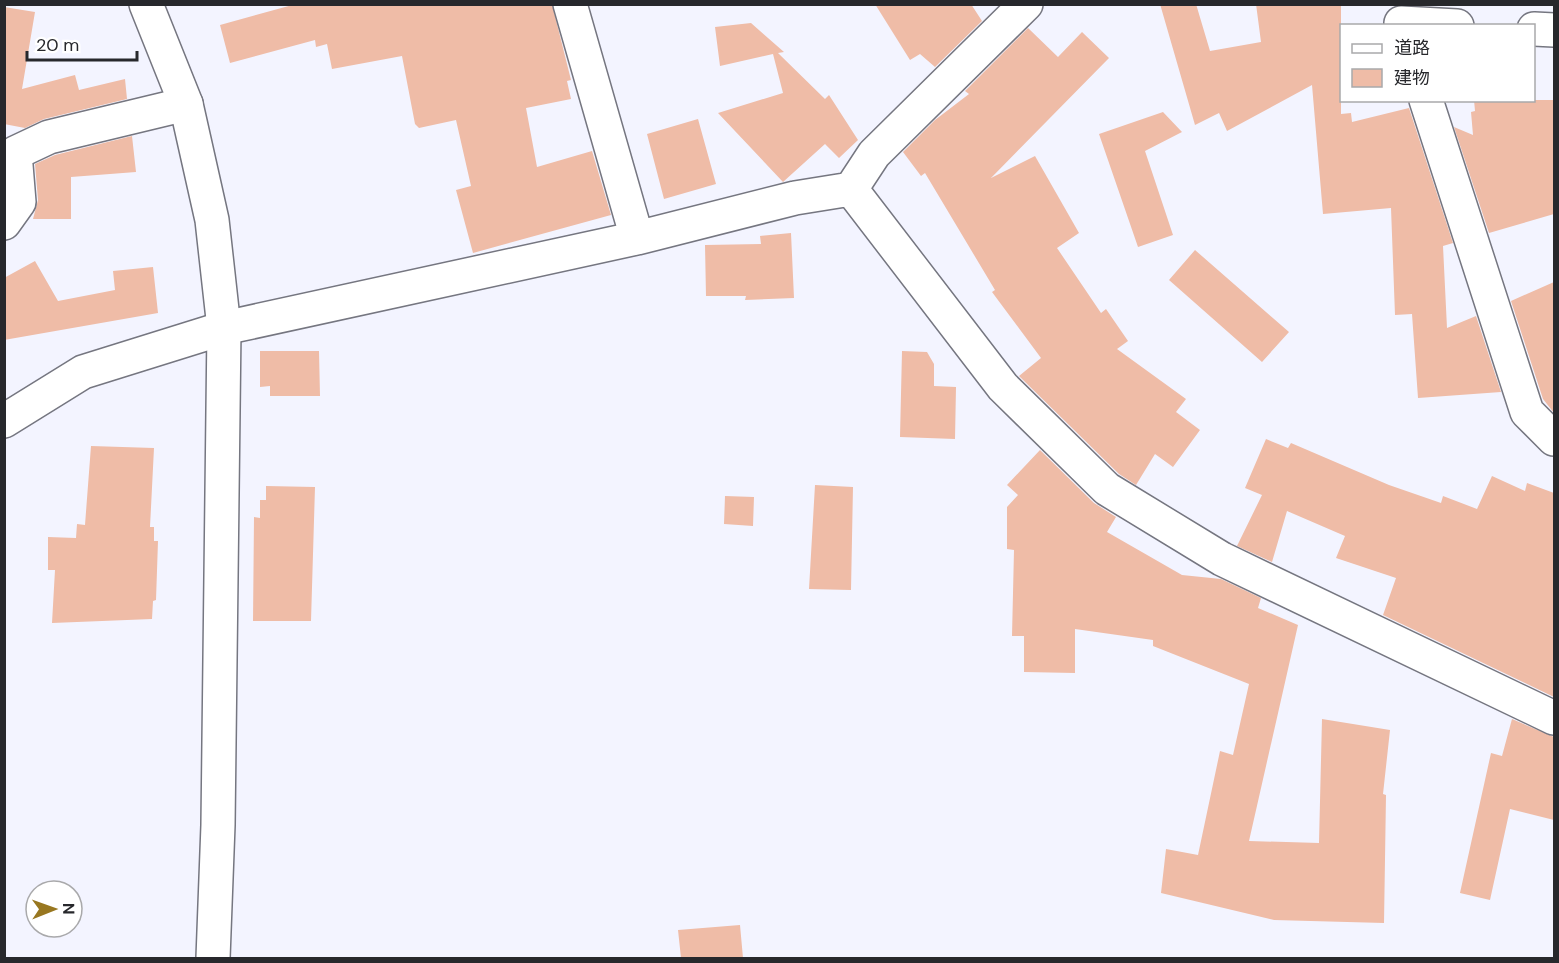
<svg xmlns="http://www.w3.org/2000/svg" width="1559" height="963" font-family="'DM Sans','Noto Sans JP',sans-serif">
	<style>
		.building { fill: #efbca7 }
		.lines { fill: none; stroke-linecap: round; stroke-linejoin: round }
		.street-casing { stroke: #757680; stroke-width: 36 }
		.secondary-casing { stroke: #757680; stroke-width: 36 }
		.street { stroke: #fff; stroke-width: 33 }
		.secondary { stroke: #fff; stroke-width: 33 }
	</style>
	<rect width="100%" height="100%" fill="#f3f4ff"/>
	<path class="building" d="M296 4H552L571 80 567 81 571 99 526 108 537 167 592 151 611 215 473 253 456 190 471 186 456 120 419 128 415 124 402 56 332 69 327 44 316 47 315 40 230 63 220 25Z
		M875 4H971L982 21 935 67 920 54 910 60Z
		M1160 4H1196L1210 51 1261 42 1256 4H1341V114L1351 113 1352 122 1409 108 1453 243 1443 246 1447 328 1476 316 1501 392 1418 398 1412 314 1395 315 1391 208 1323 214 1312 85 1227 131 1219 113 1195 125Z
		M4 7 35 12 22 89 75 75 79 90 125 79 127 99 44 119 25 128 4 124Z
		M751 23 784 52 778 53 825 99 829 95 858 140 839 158 825 144 783 182 718 113 783 93 773 54 720 66 715 27Z
		M1028 28 1058 57 1082 32 1109 58 991 178 1035 156 1079 233 1057 248 1101 313 1106 309 1128 341 1117 349 1186 399 1176 412 1200 430 1173 467 1155 454 1136 485 1119 474 1019 376 1041 358 992 292 995 290 925 173 921 176 903 152 935 120 969 94 965 91Z
		M1474 100H1554V214L1489 233 1454 127 1473 135 1471 112 1475 111Z
		M1163 112 1182 132 1145 151 1173 235 1138 247 1099 134Z
		M698 119 716 184 664 199 647 134Z
		M132 136 136 172 71 177V219H33L38 200 35 164 55 155Z
		M791 233 794 298 745 300 746 296H706L705 245 761 244 760 236Z
		M1195 250 1289 332 1262 362 1169 280Z
		M35 261 58 301 115 290 113 271 153 267 158 313 4 340V278Z
		M1554 282V413L1543 399 1511 301Z
		M260 351H319L320 396H270V386L260 387Z
		M902 351 927 352 934 364V386L956 387 955 439 900 437Z
		M1266 439 1288 448 1291 443 1389 485 1441 503 1443 496 1477 509 1492 476 1525 491 1527 483 1554 493V697L1383 615 1396 578 1336 558 1345 536 1287 511 1272 562 1237 546 1262 495 1245 488Z
		M91 446 154 448 150 527H154V541H158L156 600 153 601 152 619 52 623 55 570H48V537L76 538 77 524 85 525Z
		M1040 450 1094 503 1116 517 1107 532 1182 575 1221 579 1261 598 1258 608 1298 625 1249 841 1319 843 1322 719 1390 730 1383 794 1386 795 1384 923 1274 920 1161 893 1166 849 1198 855 1220 751 1233 755 1249 684 1153 646V640L1075 629V673L1024 672V636H1012L1014 550 1007 549V507L1018 495 1007 485Z
		M815 485 853 487 851 590 809 589Z
		M266 486 315 487 311 621H253L254 517 260 518V500H266Z
		M725 496 754 497 753 526 724 524Z
		M1512 719 1554 737V820L1510 809 1490 900 1460 893 1491 753 1502 756Z
		M740 925 743 958H681L678 930Z"/>
	<g class="lines">
		<defs>
			<path id="street" d="M570 4 637 238
				M1401 23 1457 26
				M1534 29 1554 30
				M1426 100 1527 412 1554 439
				M851 189 1003 387 1107 489 1222 559 1554 718
				M4 223 19 202 15 153 49 137 186 104
				M4 421 83 372 224 328 637 238 795 198 851 189 874 154 1026 4"/>
			<path id="secondary" d="M146 4 186 104 212 220 224 328 218 825 213 958"/>
		</defs>
		<use href="#street" class="street-casing"/>
		<use href="#secondary" class="secondary-casing"/>
		<use href="#street" class="street"/>
		<use href="#secondary" class="secondary"/>
	</g>
	<rect width="1559" height="963" fill="none" stroke="#27282c" stroke-width="12"/>
	<rect x="1340" y="24" width="195" height="78" fill="#ffffff" stroke="#a9a9ab" stroke-width="1.5"/>
	<rect x="1352" y="44" width="30" height="9" fill="#ffffff" stroke="#a9a9ab" stroke-width="1.5"/>
	<text x="1394" y="54" font-size="18" fill="#27282c">道路</text>
	<rect x="1352" y="69" width="30" height="18" fill="#efbca7" stroke="#a9a9ab" stroke-width="1.5"/>
	<text x="1394" y="84" font-size="18" fill="#27282c">建物</text>
	<g transform="translate(54 909) rotate(89)"><circle r="28" fill="#ffffff" stroke="#a9a9ab" stroke-width="1.5"/>
	<path d="M0-4.5L10 22L0 15L-10 22Z" fill="#987720"/>
	<text y="-9" font-size="16" font-weight="bold" text-anchor="middle" fill="#27282c">N</text>
	</g>
	<path d="M27 51v9h110v-9" fill="none" stroke="#27282c" stroke-width="3"/>
	<text x="36" y="51" font-size="18" fill="#27282c" stroke="#ffffff" stroke-width="4.5" paint-order="stroke">20 m</text>
</svg>
